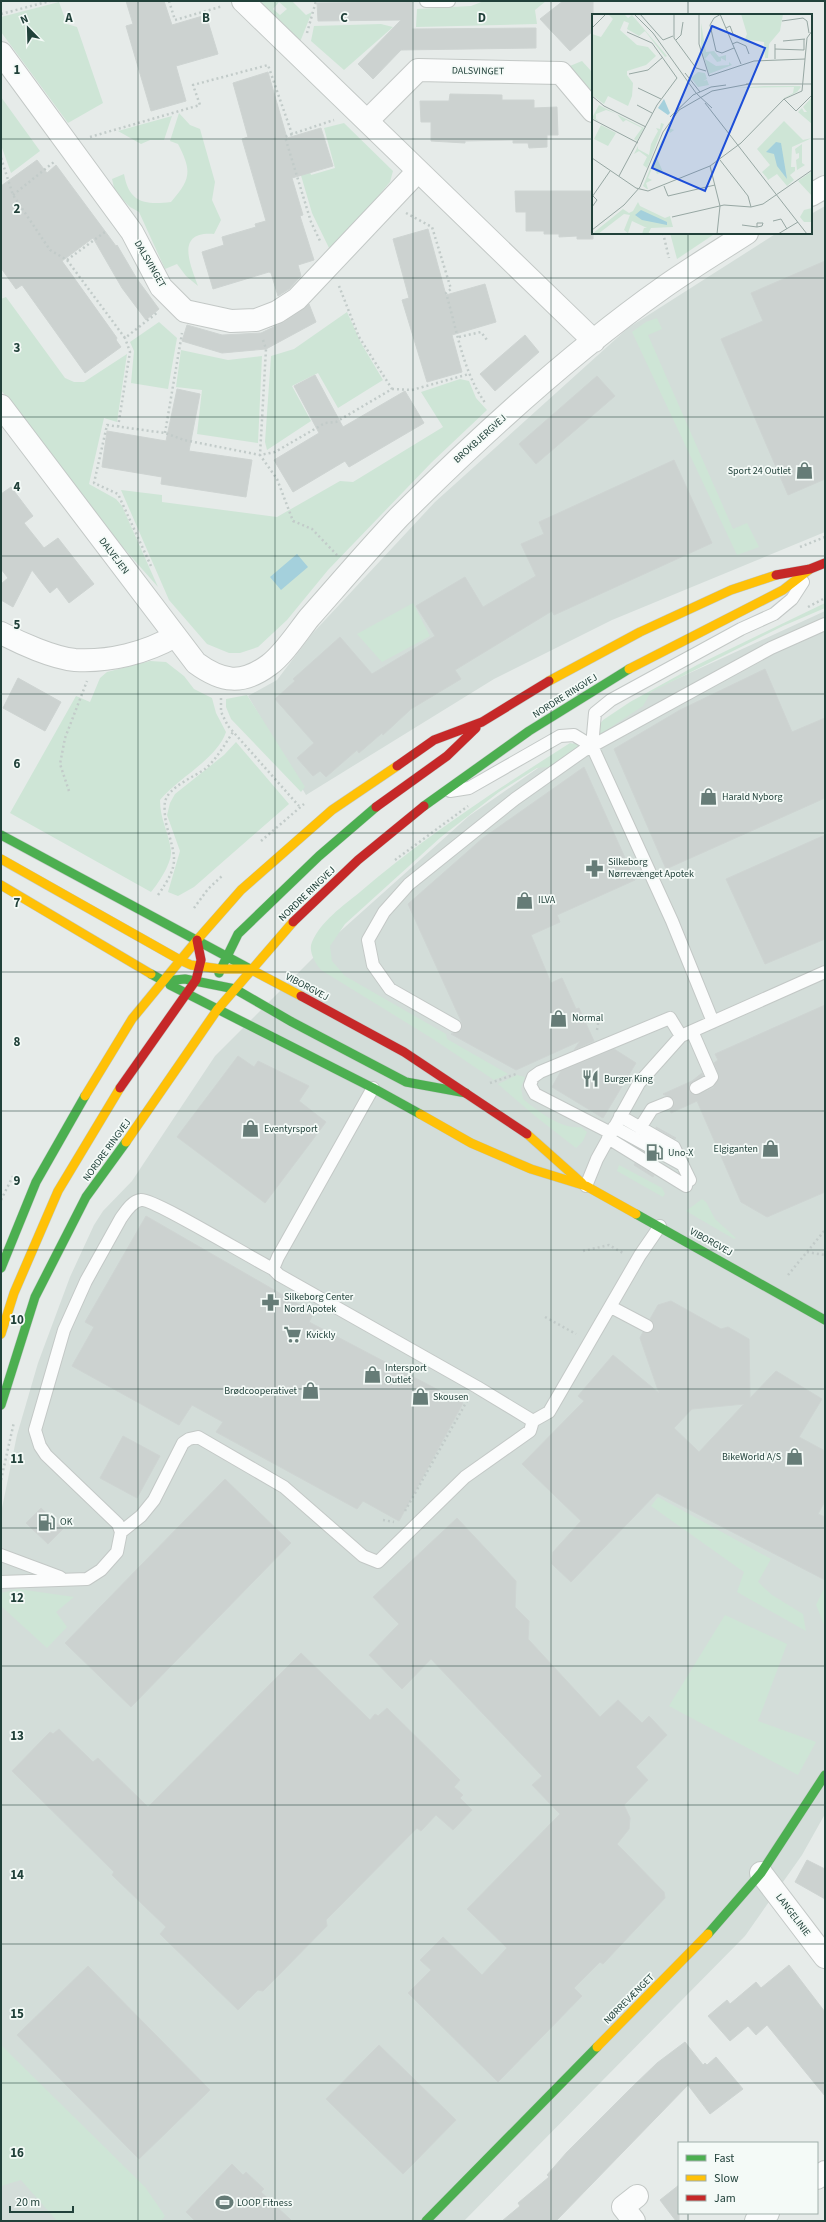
<svg xmlns="http://www.w3.org/2000/svg" width="826" height="2222" font-family="'Source Sans 3',sans-serif">
	<style>
		.built { fill: #d3ddd9 }
		.green { fill: #cee5d6; fill-rule: evenodd }
		.water { fill: #a4d0dc }
		.building { fill: #ccd2d0; stroke: #ced4d2; fill-rule: evenodd }
		.lines { fill: none; stroke-linecap: round; stroke-linejoin: round }
		.lane-casing { stroke: #c3c8c6; stroke-width: 14 }
		.street-casing { stroke: #c3c8c6; stroke-width: 24 }
		.fast-casing { stroke: #c1c9c6; stroke-width: 10 }
		.slow-casing { stroke: #c1c9c6; stroke-width: 10 }
		.jam-casing { stroke: #c1c9c6; stroke-width: 10 }
		.path { stroke: #c2cbc9; stroke-width: 2.5; stroke-dasharray: 2 3; stroke-linecap: butt }
		.lane { stroke: #fbfcfc; stroke-width: 12 }
		.street { stroke: #fbfcfc; stroke-width: 22 }
		.fast { stroke: #4caf50; stroke-width: 9 }
		.slow { stroke: #ffc107; stroke-width: 9 }
		.jam { stroke: #c62828; stroke-width: 9 }
		.grid { fill: none; stroke: #21413a; stroke-width: 1; stroke-opacity: 0.55 }
		.labels { text-anchor: middle; dominant-baseline: central; stroke-width: 3.5; stroke-linejoin: round; paint-order: stroke }
		.street-label { font-size: 10px; fill: #21413a; stroke: #f4faf7 }
		.poi-label { font-size: 10px; fill: #21413a; stroke: #f4faf7; text-anchor: start }
		.inset-road { fill: none; stroke: #97a7a3; stroke-width: 1 }
		.view { fill: #1d4ed8; fill-opacity: 0.15; stroke: #1d4ed8; stroke-width: 2 }
		.inset-edge { fill: none; stroke: #21413a; stroke-width: 2 }
		.grid-label { font-size: 13px; text-anchor: middle; font-weight: bold; fill: #21413a; stroke: #f4faf7; stroke-width: 3.5; stroke-linejoin: round; paint-order: stroke }
	</style>
	<rect width="100%" height="100%" fill="#e6ebe9"/>
	<path class="built" d="M825 206V532L612 620 494 679 306 795 248 696 277 680 312 634 435 502 628 328 777 233H811V214Z
		M825 611V1814L802 1855 745 1936 464 2221H1V1513L17 1435 38 1363 70 1277 94 1225 103 1211 132 1181 215 1056 335 936 469 816 574 743 657 688Z"/>
	<path class="green" d="M257 1H292L306 15 312 12 300 42ZM279 2 287 9 280 15 273 9Z
		M484 1H546L535 10 537 24 416 27 417 9 471 6Z
		M59 2 67 24 77 27 103 103 68 123 1 32V17Z
		M381 24 393 27 344 70 311 41 314 26Z
		M582 61 593 73V96L565 68Z
		M1 97 40 151 11 173 1 145Z
		M179 113 190 125 200 129 215 182 212 200 221 220 214 234C175 231 190 264 198 286L186 276 177 264 165 269 139 212 130 207 115 192 112 179 124 174C129 203 145 205 171 202 191 179 192 171 178 144L170 141Z
		M172 116 164 140H150L141 144 118 131Z
		M344 123 393 171 390 182 339 243 329 248 312 213 290 138 299 136 311 175 335 168 324 128Z
		M670 233H716L677 259Z
		M6 297 65 378 74 382H84L127 354 117 422 104 418 89 484 116 499 122 506 158 587 112 535 1 390V299Z
		M347 312 361 343 383 380 338 408 318 373 292 386 311 421 267 450 265 442 271 356 294 349Z
		M657 318 662 329 648 335 733 529 747 523 759 547 737 555 632 332 646 322Z
		M159 322 177 338 168 389 131 383 134 351 130 342Z
		M181 350 228 360 262 356 258 443 197 434 202 390 176 387Z
		M460 379 469 381 476 398 487 410 432 462 328 570 287 620 258 647 240 653H229L207 644 169 600 121 490 162 495V502L277 517 340 481 353 482 443 427 421 392Z
		M413 603 430 636 382 662 357 634Z
		M825 603V608L783 626 651 692 643 706 599 735V725L603 720 630 702 697 665Z
		M150 661 166 662 184 676 194 689 212 698 216 713 226 732C217 759 178 778 160 800 160 820 169 833 171 851 172 863 158 884 151 892L10 813 76 696 90 702 100 678 107 672Z
		M247 695 305 787 301 792 231 719 226 707V699Z
		M236 742 289 804 194 887 178 896 168 892 180 851 167 815 170 803 175 794 224 755Z
		M570 743 581 745 549 767 537 768 499 792 441 837 345 924 330 946 332 961 345 976 446 1034 447 1039 508 1074 494 1080 433 1039 321 970C315 963 308 951 312 942 321 921 343 906 360 892 425 836 498 789 570 743Z
		M517 1075 525 1077 521 1088 523 1099C537 1110 561 1130 581 1127L587 1132 583 1141 576 1148 535 1116 498 1084Z
		M619 1165 662 1188 665 1194 663 1197 617 1171Z
		M702 1199 706 1202 715 1219 736 1238 734 1239 686 1211Z
		M658 1497 771 1559 758 1582 772 1595 803 1614 806 1631 737 1592 744 1572 651 1506Z
		M825 1587V1627L816 1605Z
		M18 1589 74 1597 56 1612 67 1627 47 1648 1 1606V1593Z
		M725 1615 787 1644 758 1721 816 1742 798 1775 669 1706Z
		M1 2045 145 2187 165 2216 161 2221H57L21 2180 1 2186Z"/>
	<path class="water" d="M297 554 308 567 281 590 270 577Z"/>
	<path class="building" d="M126 1H164L172 25 206 15 218 54 176 66 186 101 151 111 126 26 133 24Z
		M563 1H593V31L570 51 540 19Z
		M412 2V29L536 28V48L401 50 373 79 358 64 401 20 318 21 317 3Z
		M268 72 287 138 321 128 333 166 292 178 303 215 300 216 314 260 298 265 301 276 289 289 278 296 271 273 269 272 213 289 202 252 224 245 222 237 256 227 255 224 266 221 242 139 248 137 233 83Z
		M450 94 502 95V100H534V108L557 107 558 135H547V147L529 148 528 143H513V140L465 141V143L431 141V122H421L420 101H449Z
		M37 160 47 173 56 165 116 246 117 245 137 279 159 309 146 320 122 288 93 238 62 261 117 338 116 340 121 347 85 373 22 285 16 289 1 268V186Z
		M515 191H593V239H577V236L559 237V234H544V231H526V212H516Z
		M428 229 446 295 485 284 496 322 452 335 462 372 427 382 402 300 409 298 393 239Z
		M825 261V479L788 495 721 339 763 321 751 293Z
		M309 304 316 322 266 349 222 353 182 341 187 325 222 335 261 333 284 322Z
		M525 335 539 352 495 391 480 374Z
		M315 375 343 427 405 391 424 423 349 467 345 461 293 492 274 460 319 433 294 386Z
		M597 376 615 396 536 464 519 444Z
		M177 389 200 394 189 451 252 460 246 497 161 484 162 477 102 467 107 431 166 441Z
		M674 460 712 543 554 615 552 611 455 670 461 679 411 709 383 735 382 733 359 753 357 750 326 777 320 771 313 776 297 758 314 743 275 699 295 681 293 679 340 637 372 674 435 636 416 606 465 577 483 607 536 576 521 544 544 534 539 522Z
		M11 487 33 516 24 523 44 548 58 538 94 584 69 603 57 587 50 593 32 570 13 607 1 600V584L8 578 1 569V494Z
		M765 669 792 732 825 718V798L666 869 614 749 680 710Z
		M18 678 61 702 45 731 3 708Z
		M584 767 635 880 557 915 560 922 531 935 551 983 562 978 576 1009 579 1008 594 1041 574 1050 580 1041 516 1070 451 1034 461 1030 462 1023 408 904 483 838Z
		M825 835V939L765 964 726 879Z
		M825 1005V1192L767 1217 741 1202 697 1101 671 1113 670 1110 674 1104V1100L663 1094 692 1081 702 1073 703 1076 690 1084V1092L696 1095 713 1088 719 1077 714 1063 718 1060 715 1054Z
		M614 1049 636 1063 603 1118 552 1087 561 1071Z
		M238 1056 254 1067 258 1061 309 1086 299 1101 326 1122 265 1203 177 1137Z
		M656 1127 676 1138 675 1139 656 1128Z
		M635 1163 654 1175 653 1177 634 1165Z
		M146 1216 314 1313 309 1322 463 1403 399 1521 363 1501 357 1509 216 1432 223 1422 192 1405 179 1425 72 1366 94 1327 85 1322Z
		M671 1301 721 1329 728 1327 749 1339 750 1398 776 1371 822 1399 799 1437 825 1451V1501L818 1514 825 1517V1580L657 1493 571 1582 552 1564 553 1552 581 1521 522 1464 584 1401 578 1396 613 1355 659 1393 640 1338 643 1332 648 1333 653 1330 654 1325 650 1319 658 1305ZM744 1404 699 1452 674 1428 692 1409Z
		M123 1436 160 1456 137 1498 100 1478Z
		M225 1479 291 1543 131 1707 65 1643Z
		M41 1508 63 1529 48 1544 26 1523Z
		M457 1518 516 1581 515 1607 529 1621 528 1639 600 1717 618 1700 642 1723 649 1716 667 1735 636 1767 648 1780 624 1805 630 1818 629 1829 617 1844 664 1892 665 1898 603 1964 600 1962 574 1988 582 1996 498 2082 408 1993 431 1970 420 1960 443 1937 482 1975 507 1948 467 1909 560 1814 532 1785 542 1776 431 1659 402 1689 369 1655 399 1624 373 1597Z
		M301 1653 370 1720 375 1714 378 1716 387 1708 460 1780 454 1787 463 1795 460 1798 472 1810 453 1830 436 1815 421 1831 417 1828 326 1920 327 1926 263 1991 258 1990 238 2010 160 1934 166 1927 112 1875 114 1872 12 1771 50 1732 53 1734 59 1729 93 1762 98 1758 148 1807Z
		M807 1860 825 1869V1899L795 1882Z
		M789 1965 825 2012V2096L767 2025 756 2035 748 2026 730 2041 708 2016 727 2000 730 2004 756 1982 761 1988Z
		M88 1966 210 2090 139 2159 17 2035Z
		M685 2042 703 2065 705 2063 707 2065 716 2057 743 2089 710 2114 688 2085 556 2221H502L520 2206 518 2203 549 2177 547 2175 567 2152 629 2090 657 2063Z
		M379 2045 456 2120 403 2174 326 2099Z
		M232 2164 243 2175 246 2172 264 2189 261 2192 292 2221H195L186 2212Z
		M679 2185V2221H676L660 2200Z"/>
	<g class="lines">
		<defs>
			<path id="lane" d="M426 1H449
				M592 746 595 713 611 700 741 629 774 614 792 599 803 582
				M450 791 469 788 560 736 574 735 592 746 672 921 713 1022
				M455 1026 390 989 373 965 368 940 384 912 409 884 515 799 583 751 771 648 825 624
				M692 1031 712 1077 709 1081 696 1088
				M620 1116 674 1147 690 1180
				M614 1127 683 1165
				M640 1128 652 1109 667 1103
				M611 1133 535 1094 530 1085 533 1077 540 1072 670 1018 681 1036
				M608 1138 686 1186
				M586 1186 597 1159 639 1083 681 1036 825 972
				M273 1269 278 1257 373 1088
				M611 1307 647 1326
				M121 1532 141 1516 154 1500 183 1443 189 1439 198 1437 284 1487 363 1556 378 1562 465 1477 530 1431 533 1421 549 1412 640 1255 660 1226
				M1 1555 60 1577
				M1 1582 87 1579 101 1570 117 1552 121 1532 118 1524 46 1455 40 1446 35 1430 64 1330 86 1281 121 1218C126 1211 132 1201 141 1200 153 1198 254 1260 273 1269L279 1275 477 1387 533 1421"/>
			<path id="street" d="M243 1 594 341
				M1 53 132 232 161 287 185 311 231 321 256 320 277 312 297 299 418 171
				M367 121 418 70 561 73 593 111
				M811 195 825 187
				M1 406 196 663C222 682 242 685 269 665 283 655 298 632 309 618 339 584 368 550 399 517 481 435 569 354 664 287 691 268 719 251 747 233
				M1 633C20 643 53 658 75 660 109 662 146 653 175 636
				M761 1873 825 1957
				M817 2178 825 2172
				M634 2221 623 2207 637 2196
				M756 2221 768 2213"/>
			<path id="fast" d="M424 806 529 731 629 669
				M1 835 250 969
				M219 973 238 934 319 856 376 807
				M151 974 164 981 185 979 235 989 292 1022 406 1082 466 1093
				M170 985 373 1088 420 1114
				M636 1214 825 1320
				M1 1268 36 1182 85 1096
				M1 1405 35 1297 86 1197 126 1142
				M708 1934 761 1873 825 1775
				M426 2221 597 2047"/>
			<path id="slow" d="M629 669 783 590 810 569
				M549 681 640 632 731 590 776 575
				M1 859 180 960 191 965 220 969H250L301 996
				M1 885 151 974
				M197 940 241 890 332 810 397 766
				M85 1096 132 1019 197 940
				M420 1114 471 1143 531 1169 586 1186 636 1214
				M527 1134 582 1183
				M126 1142 217 1010 293 922
				M1 1334 14 1293 58 1191 120 1088
				M597 2047 708 1934"/>
			<path id="jam" d="M776 575 810 569 825 563
				M397 766 434 740 482 722 549 681
				M376 807 447 756 476 728
				M293 922 358 860 424 806
				M301 996 404 1052 527 1134
				M120 1088 196 980 201 960 197 940"/>
		</defs>
		<use href="#lane" class="lane-casing"/>
		<use href="#street" class="street-casing"/>
		<use href="#fast" class="fast-casing"/>
		<use href="#slow" class="slow-casing"/>
		<use href="#jam" class="jam-casing"/>
		<path class="path" d="M169 1 175 20 223 6
			M1 14 50 1
			M307 33 316 1
			M292 134 285 137 311 222 321 243
			M90 137 200 105 193 85 268 65 292 134 334 120
			M1 158 13 195 50 250 67 260 125 338 158 312
			M13 195 54 162
			M406 213 432 227 451 289 446 293C457 330 463 373 486 404
			M663 233 669 258
			M67 260 105 232
			M459 337 481 332 487 340
			M263 340 266 349 260 455 277 479 293 521 312 529 337 555
			M392 389 412 390 469 374
			M118 427 130 352 125 338
			M165 433 182 333
			M800 547 825 537
			M151 566 118 494 94 483 107 425 165 433 184 440 260 455 275 452 325 423 336 422 392 389 359 337 339 286
			M808 607 825 598
			M221 698V712L228 726 299 806
			M69 791 60 764 65 738 87 681
			M261 841 304 804
			M395 860 468 806
			M158 895C181 862 175 859 166 823 165 817 164 808 165 802 168 787 194 777 205 769 216 760 225 744 233 732
			M194 908 208 889 222 876
			M597 1030 600 1012
			M490 1083 516 1074
			M1 1200 13 1176
			M583 1251 609 1245 623 1253
			M807 1252 825 1255
			M788 1275 825 1230
			M545 1317 576 1334
			M1 1480 14 1422
			M405 1511 467 1401
			M383 1520 394 1522"/>
		<use href="#lane" class="lane"/>
		<use href="#street" class="street"/>
		<use href="#fast" class="fast"/>
		<use href="#slow" class="slow"/>
		<use href="#jam" class="jam"/>
	</g>
	<path class="grid" d="M138 1V2221M275 1V2221M413 1V2221M551 1V2221M688 1V15M1 139H593M811 139H825M688 233V2143M1 278H825M1 417H825M1 556H825M1 694H825M1 833H825M1 972H825M1 1111H825M1 1250H825M1 1389H825M1 1528H825M1 1666H825M1 1805H825M1 1944H825M1 2083H825M688 2213V2221"/>
	<defs>
		<symbol id="shop-bare" viewBox="-9 -9 18 18"><path d="M-5-2.5h2.3a2.7 3.5 0 0 1 5.4 0H5L5.5 6h-11ZM-1.5-2.5h3a1.5 2.3 0 0 0-3 0Z" fill="#667c77" stroke="#f4faf7" stroke-width="2.5" paint-order="stroke"/></symbol>
		<symbol id="pharmacy-bare" viewBox="-9 -9 18 18"><path d="M-2-6h4v4h4v4h-4v4h-4v-4h-4v-4h4Z" fill="#667c77" stroke="#f4faf7" stroke-width="2.5" paint-order="stroke"/></symbol>
		<symbol id="restaurant-bare" viewBox="-9 -9 18 18"><path d="M-5-6h1v4h1v-4h1v4h1v-4h1v5L-1.5 .5V6h-2V.5L-5-1ZM5-6V6H3V1.5H1.5Q1.5-4 5-6Z" fill="#667c77" stroke="#f4faf7" stroke-width="2.5" paint-order="stroke"/></symbol>
		<symbol id="fuel-bare" viewBox="-9 -9 18 18"><path d="M-5.5-6h7V0h2V4h1.3V-2.5L3-4.5l.8-.8L6-3V5H2.5V1h-1V6h-7ZM-4.2-4.7v3.2H.2V-4.7Z" fill="#667c77" stroke="#f4faf7" stroke-width="2.5" paint-order="stroke"/></symbol>
		<symbol id="supermarket-bare" viewBox="-9 -9 18 18"><path d="M-6-5.5h2.5l.6 2H6L4.5 2H-2.5L-4.4-4H-6ZM-1.5 3.2a1.3 1.3 0 1 0 .1 0ZM3 3.2a1.3 1.3 0 1 0 .1 0Z" fill="#667c77" stroke="#f4faf7" stroke-width="2.5" paint-order="stroke"/></symbol>
		<symbol id="stadium-bare" viewBox="-9 -9 18 18"><path d="M0-5a6.5 5 0 1 0 0 10a6.5 5 0 1 0 0-10ZM-3.5-1.8h7v3.6h-7Z" fill="#667c77" stroke="#f4faf7" stroke-width="2.5" paint-order="stroke"/></symbol>
	</defs>
	<g fill-rule="evenodd">
		<use href="#shop-bare" x="792" y="458" width="25" height="25"/>
		<use href="#shop-bare" x="696" y="784" width="25" height="25"/>
		<use href="#pharmacy-bare" x="582" y="856" width="25" height="25"/>
		<use href="#shop-bare" x="512" y="888" width="25" height="25"/>
		<use href="#shop-bare" x="546" y="1006" width="25" height="25"/>
		<use href="#restaurant-bare" x="578" y="1066" width="25" height="25"/>
		<use href="#shop-bare" x="238" y="1116" width="25" height="25"/>
		<use href="#shop-bare" x="758" y="1136" width="25" height="25"/>
		<use href="#fuel-bare" x="642" y="1140" width="25" height="25"/>
		<use href="#pharmacy-bare" x="258" y="1290" width="25" height="25"/>
		<use href="#supermarket-bare" x="280" y="1322" width="25" height="25"/>
		<use href="#shop-bare" x="360" y="1362" width="25" height="25"/>
		<use href="#shop-bare" x="298" y="1378" width="25" height="25"/>
		<use href="#shop-bare" x="408" y="1384" width="25" height="25"/>
		<use href="#shop-bare" x="782" y="1444" width="25" height="25"/>
		<use href="#fuel-bare" x="34" y="1510" width="25" height="25"/>
		<use href="#stadium-bare" x="212" y="2190" width="25" height="25"/>
	</g>
	<g class="labels">
		<g class="street-label">
			<text transform="translate(478 71) rotate(1)">DALSVINGET</text>
			<text transform="translate(150 264) rotate(60)">DALSVINGET</text>
			<text transform="translate(480 439) rotate(-42)">BROKBJERGVEJ</text>
			<text transform="translate(114 556) rotate(53)">DALVEJEN</text>
			<text transform="translate(565 696) rotate(-32)">NORDRE RINGVEJ</text>
			<text transform="translate(307 894) rotate(-44)">NORDRE RINGVEJ</text>
			<text transform="translate(307 987) rotate(28)">VIBORGVEJ</text>
			<text transform="translate(107 1150) rotate(-54)">NORDRE RINGVEJ</text>
			<text transform="translate(711 1242) rotate(29)">VIBORGVEJ</text>
			<text transform="translate(793 1915) rotate(53)">LANGELINIE</text>
			<text transform="translate(629 1999) rotate(-45)">NØRREVÆNGET</text>
		</g>
		<g class="poi-label">
			<text x="791" y="471" text-anchor="end">Sport 24 Outlet</text>
			<text x="722" y="797">Harald Nyborg</text>
			<text x="608" y="862">Silkeborg<tspan x="608" dy="12">Nørrevænget Apotek</tspan></text>
			<text x="538" y="900">ILVA</text>
			<text x="572" y="1018">Normal</text>
			<text x="604" y="1079">Burger King</text>
			<text x="264" y="1129">Eventyrsport</text>
			<text x="758" y="1149" text-anchor="end">Elgiganten</text>
			<text x="668" y="1153">Uno-X</text>
			<text x="284" y="1297">Silkeborg Center<tspan x="284" dy="12">Nord Apotek</tspan></text>
			<text x="306" y="1335">Kvickly</text>
			<text x="385" y="1368">Intersport<tspan x="385" dy="12">Outlet</tspan></text>
			<text x="297" y="1391" text-anchor="end">Brødcooperativet</text>
			<text x="433" y="1397">Skousen</text>
			<text x="781" y="1457" text-anchor="end">BikeWorld A/S</text>
			<text x="60" y="1522">OK</text>
			<text x="237" y="2203">LOOP Fitness</text>
		</g>
	</g>
	<g transform="translate(592 14)">
		<rect width="220" height="220" fill="#e6ebe9"/>
		<path d="M16 0H32L36 4 40 1 75 42 73 43 53 17 47 22 35 15 37 9 32 7 28 16 45 31 56 33 64 42 54 51 35 57V61L41 69 40 82 36 92 16 82 12 90 0 81V20L9 23 21 5ZM149 0H191L188 17 177 30 176 44H173L172 28 158 26 154 28 146 25H153L155 20ZM109 9 114 38 122 37 127 43 134 41V47L129 44V47L125 48 118 39 113 45 124 52 137 51V48L140 51 117 60 109 33ZM106 58 113 59 115 65 111 67 115 66 117 71 106 73 99 64ZM172 72H208L209 73 205 78 189 86 201 79 202 73 143 74ZM220 83V110L206 98 210 94 212 98H215L211 93ZM7 91 52 114 45 127 42 125 50 114 34 106 31 108 25 100 14 96 4 100V105L8 108 0 104ZM192 107 211 126 220 124 200 133 199 153H203V157L198 161 202 166 195 172 185 160 176 166 175 164 170 158 178 151 165 135ZM69 109 72 110 55 154 51 151 55 143 47 137 42 140 46 132V135L57 141 59 130 66 117 64 114 68 115ZM9 111 24 119 16 132 2 125ZM77 114 82 116 78 119 76 115 64 142 71 158 65 160 61 152 56 164 60 166 54 169 56 175H60H55L51 172 69 128ZM210 130V149L213 151 205 156 204 146 207 144V139L204 140 203 135ZM220 157V182L206 167ZM46 188 48 192 73 204 78 202 81 213 59 214 56 220H50L52 214H55L40 207 36 219 39 220H37L32 216 38 201 32 200 6 220H0L31 195 37 199 41 197ZM220 194V208H212L208 203 212 196Z" fill="#cee5d6"/>
		<path d="M72 85 78 99 76 101 66 94ZM184 128 189 129 195 165 185 152 182 140 174 138ZM49 196 75 208V211L50 206 43 201Z" fill="#a4d0dc"/>
		<path class="inset-road" d="M42 0 61 19 104 79 120 94M48 0 71 26 81 22M82 0V24L104 54 114 57M107 0V30L117 62 162 47 213 45M128 0 149 50M129 0 122 4 118 11 124 37 130 39 142 34M190 7 211 4 215 7 217 19M1 13 14 0M134 14 138 12 141 20 147 23M84 26 89 21 91 8M191 27 213 25M140 30 145 28 154 32 157 40M183 35 212 36V25M183 45V30M93 59 108 78M37 60 56 56 71 43M154 70H220M46 74 69 85M0 82 12 92 54 113M192 85 204 97 220 81M113 89 215 220M45 91 60 99M78 103 101 81 119 73 134 71M0 105 46 129M0 144 44 174 56 177 118 152 149 129 192 85 210 77 215 24 220 17M128 146 156 182 159 193M118 152 128 192 125 220M27 162 65 91 85 64 60 29 35 18M72 172 76 182 123 171M0 183 18 157M0 193 5 186 1 182M80 203 132 191 159 193 171 190 220 156M181 207 189 205 195 215M150 211 165 213 170 212 171 209H165V213M0 216 32 191 48 173 71 118 87 96 120 77 157 70M85 220H110M186 220 206 208"/>
		<path class="view" d="M120 12 173 34 113 177 60 154Z"/>
		<rect width="220" height="220" class="inset-edge"/>
	</g>
	<g class="grid-label">
		<text x="69" y="22">A</text>
		<text x="206" y="22">B</text>
		<text x="344" y="22">C</text>
		<text x="482" y="22">D</text>
		<text x="17" y="74">1</text>
		<text x="17" y="213">2</text>
		<text x="17" y="352">3</text>
		<text x="17" y="491">4</text>
		<text x="17" y="629">5</text>
		<text x="17" y="768">6</text>
		<text x="17" y="907">7</text>
		<text x="17" y="1046">8</text>
		<text x="17" y="1185">9</text>
		<text x="17" y="1324">10</text>
		<text x="17" y="1463">11</text>
		<text x="17" y="1602">12</text>
		<text x="17" y="1740">13</text>
		<text x="17" y="1879">14</text>
		<text x="17" y="2018">15</text>
		<text x="17" y="2157">16</text>
	</g>
	<rect width="826" height="2222" fill="none" stroke="#21413a" stroke-width="4"/>
	<rect x="678" y="2142" width="140" height="72" fill="#f4faf7" stroke="#a0b0ab"/>
	<rect x="686" y="2155" width="20" height="6" fill="#4caf50" stroke="#a0b0ab"/>
	<text x="714" y="2162" font-size="12" fill="#21413a">Fast</text>
	<rect x="686" y="2175" width="20" height="6" fill="#ffc107" stroke="#a0b0ab"/>
	<text x="714" y="2182" font-size="12" fill="#21413a">Slow</text>
	<rect x="686" y="2195" width="20" height="6" fill="#c62828" stroke="#a0b0ab"/>
	<text x="714" y="2202" font-size="12" fill="#21413a">Jam</text>
	<g transform="translate(28 28) rotate(337)" stroke="#f4faf7" stroke-width="3" paint-order="stroke">
	<path d="M0-3L7 15L0 10L-7 15Z" fill="#21413a"/>
	<text y="-6" font-size="11" font-weight="bold" text-anchor="middle" fill="#21413a">N</text>
	</g>
	<path d="M10 2206v6h63v-6" fill="none" stroke="#21413a" stroke-width="2"/>
	<text x="16" y="2206" font-size="12" fill="#21413a" stroke="#f4faf7" stroke-width="3" paint-order="stroke">20 m</text>
</svg>
